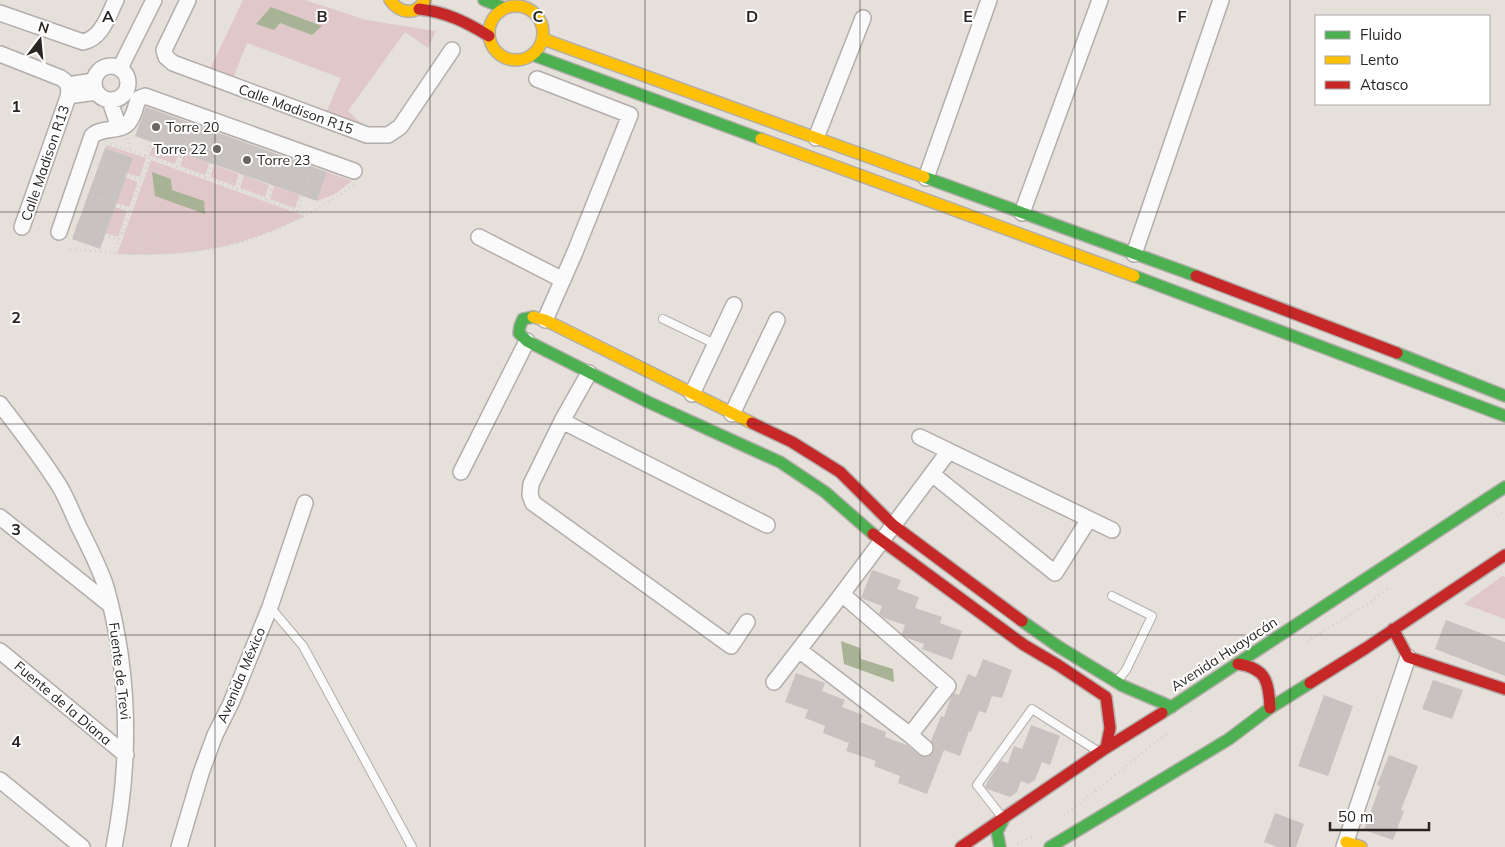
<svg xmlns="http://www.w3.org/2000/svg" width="1505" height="847" font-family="Mulish,sans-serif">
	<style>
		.green { fill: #e0c7ca }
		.water { fill: #a8b295 }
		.building { fill: #c8c2c0 }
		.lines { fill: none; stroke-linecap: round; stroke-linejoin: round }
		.lane-casing { stroke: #b3aeab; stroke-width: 10 }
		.street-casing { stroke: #b3aeab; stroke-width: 18 }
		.fast-casing { stroke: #b3aeab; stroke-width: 14 }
		.slow-casing { stroke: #b3aeab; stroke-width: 14 }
		.jam-casing { stroke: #b3aeab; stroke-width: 14 }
		.path { stroke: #d0cecd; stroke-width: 2.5; stroke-dasharray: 1 4; stroke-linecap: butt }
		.lane { stroke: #fbfafa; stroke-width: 8 }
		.street { stroke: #fbfafa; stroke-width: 15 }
		.fast { stroke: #4caf50; stroke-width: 11 }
		.slow { stroke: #ffc107; stroke-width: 11 }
		.jam { stroke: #c62828; stroke-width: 11 }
		.grid { fill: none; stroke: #292522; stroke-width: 1; stroke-opacity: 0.55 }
		.poi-dot { fill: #6b6663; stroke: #fff; stroke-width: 2 }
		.labels { text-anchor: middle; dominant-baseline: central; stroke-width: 4; stroke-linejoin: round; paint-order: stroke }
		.street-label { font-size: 14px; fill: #292522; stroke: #fff }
		.poi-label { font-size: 14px; fill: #292522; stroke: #fff; text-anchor: start }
		.grid-label { font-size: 16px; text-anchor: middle; font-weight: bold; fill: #292522; stroke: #fff; stroke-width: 4; stroke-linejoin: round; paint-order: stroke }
	</style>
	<rect width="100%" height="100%" fill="#e6e0db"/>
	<path class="green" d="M243 0H305L366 20 436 31 428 48 405 32 348 111 368 129 326 113 341 78 247 43 233 78 209 71Z
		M154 143 179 152 175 164 149 155Z
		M107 145 146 158 140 177 127 173 133 158 105 148Z
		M184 154 210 162 205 175 180 166Z
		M151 160 305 216C238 249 190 257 117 254Z
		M214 165 239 174 235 186 210 177Z
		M327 172 352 181 335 194 317 201Z
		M244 175 269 185 265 197 240 188Z
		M126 177 138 182 129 207 116 203Z
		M274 186 300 195 295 208 270 199Z
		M115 207 127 211 118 237 106 233Z
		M1502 576 1505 577V619L1464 604Z"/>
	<path class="water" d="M271 7 322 26 312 35 280 23 274 30 256 24Z
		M152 172 171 179 172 190 204 201 205 214 155 196Z
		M841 641 860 648 861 659 893 669 894 682 844 664Z"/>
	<path class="building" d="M146 107 327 172 317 201 135 136Z
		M105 148 133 158 100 249 72 239Z
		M872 570 901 580 897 589 919 597 915 608 942 617 940 623 962 631 952 660 922 649 924 644 907 638 902 634 905 625 884 618 879 614 882 606 861 598Z
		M1446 620 1505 642V676L1435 649Z
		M983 659 1012 670 1002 698 992 696 986 713 979 711 971 732 969 731 960 756 944 750 927 794 898 783 900 776 874 766 876 761 846 751 849 743 823 733 825 726 805 718 808 710 785 702 796 673 825 683 822 691 845 700 842 707 863 715 860 722 886 732 885 737 907 745 919 755 928 757 934 750 931 741 941 716 944 717 951 697 954 693 959 695 968 674 976 677Z
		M1433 680 1463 690 1452 719 1422 709Z
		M1324 695 1353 706 1328 776 1298 766Z
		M1031 725 1060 736 1050 765 1042 762 1035 780 1029 784 1021 781 1017 792 1010 797 987 789 985 787 989 779 1001 761 1008 763 1014 746 1022 749Z
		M1389 755 1418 766 1401 810 1404 811 1393 840 1364 830 1380 786 1377 785Z
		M1275 813 1304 824 1296 847H1277L1264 842Z"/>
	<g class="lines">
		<defs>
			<path id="lane" d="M663 319 715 344
				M1112 596 1152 616 1126 670 1118 680
				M270 607 303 646 412 847
				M1002 817 977 785 1032 709 1096 750"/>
			<path id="street" d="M188 0 164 50 166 57 173 63 367 135H388L400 127 452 50
				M0 13 83 42C102 38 108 16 116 0
				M0 54 61 78C70 83 70 91 67 100L22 227
				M94 83a17 17 0 1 1 34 0a17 17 0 1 1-34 0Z
				M120 68 154 0
				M537 79 630 115 575 252 545 320
				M94 81 74 84 69 89 75 95 96 92
				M110 101 119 128
				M816 138 863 18
				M926 178 989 0
				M1022 213 1100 0
				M59 232 92 136C102 126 121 133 129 122 134 116 136 106 138 99L145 96 354 171
				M479 237 563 280
				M1134 254 1221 0
				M589 373 562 421 531 484 530 495 533 503 731 646 747 622
				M692 394 734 305
				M0 404C21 431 42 458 60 487 67 499 72 512 78 525 88 545 99 566 106 587 130 673 131 760 114 847
				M732 414 777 320
				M562 421 767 525
				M920 437 1089 519 1055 573 932 474
				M461 472 527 341
				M0 517 109 604
				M1089 519 1112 530
				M842 594 949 451
				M0 651 126 755
				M774 682 842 594 948 686 910 735 799 650
				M910 735 925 748
				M0 780 82 847
				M179 847 201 773 215 735 231 703 270 607 305 503
				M1344 847 1408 657"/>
			<path id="fast" d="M484 0 504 8
				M533 55 761 139
				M924 177 1196 276
				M1134 276 1505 416
				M533 317 523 319 520 326 519 333 527 341 648 402 780 462 825 492 873 534
				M1397 353 1505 396
				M1022 621 1059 647 1123 686 1172 707
				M1162 713 1505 487
				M1000 847 997 832 1004 818
				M1050 847 1229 739 1270 708 1310 683"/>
			<path id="slow" d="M390 0C400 14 416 16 425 0
				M489 33a27 27 0 1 1 54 0a27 27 0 1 1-54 0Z
				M543 39 924 177
				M761 139 1134 276
				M533 317 545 320 752 423
				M1346 842 1361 847"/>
			<path id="jam" d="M419 9C446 12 466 22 489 36
				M1196 276 1397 353
				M752 423 792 442 840 472 893 525 1022 621
				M873 534 1024 645 1058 665 1106 697 1110 728 1106 748
				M1393 629 1408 657 1505 689
				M1238 664C1266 668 1269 682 1270 708
				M1310 683 1366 648 1505 555
				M961 847 1106 748 1162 713"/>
		</defs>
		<use href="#lane" class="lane-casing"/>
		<use href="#street" class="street-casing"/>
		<use href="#fast" class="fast-casing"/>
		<use href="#slow" class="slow-casing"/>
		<use href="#jam" class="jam-casing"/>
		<path class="path" d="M128 138 131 151
			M111 144 150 157
			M146 156 161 115
			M97 164 141 180
			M177 167 191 126
			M206 178 221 137
			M237 189 251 148
			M87 195 130 210
			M267 200 282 159
			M297 211 312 170
			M76 225 119 240
			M139 243a11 11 0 1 1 22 0a11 11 0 1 1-22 0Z
			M122 233 142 214 151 191 148 162
			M70 249 114 253 148 254
			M114 253 150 157 306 214
			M153 254C173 253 192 252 211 249 262 240 312 215 354 185
			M1497 516 1505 511
			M1307 641 1366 605 1388 588
			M1064 816 1167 733
			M1017 844 1035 836"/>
		<use href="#lane" class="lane"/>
		<use href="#street" class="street"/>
		<use href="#fast" class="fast"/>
		<use href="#slow" class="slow"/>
		<use href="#jam" class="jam"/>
	</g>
	<path class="grid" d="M215 0V847M430 0V847M645 0V847M860 0V847M1075 0V847M1290 0V847M0 212H1505M0 424H1505M0 635H1505"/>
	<g class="poi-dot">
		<circle cx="156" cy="127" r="5"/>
		<circle cx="217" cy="149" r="5"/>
		<circle cx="247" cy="160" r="5"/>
	</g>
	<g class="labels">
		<g class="street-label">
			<text transform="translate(296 109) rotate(20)">Calle Madison R15</text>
			<text transform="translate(45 163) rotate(-71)">Calle Madison R13</text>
			<text transform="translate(1224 654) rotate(-33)">Avenida Huayacán</text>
			<text transform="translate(120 671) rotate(83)">Fuente de Trevi</text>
			<text transform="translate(241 675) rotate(-67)">Avenida México</text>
			<text transform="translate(63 703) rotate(40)">Fuente de la Diana</text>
		</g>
		<g class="poi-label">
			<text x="166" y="127">Torre 20</text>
			<text x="207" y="149" text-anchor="end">Torre 22</text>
			<text x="257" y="160">Torre 23</text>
		</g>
	</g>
	<g class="grid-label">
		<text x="108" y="22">A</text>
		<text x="322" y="22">B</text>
		<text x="538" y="22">C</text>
		<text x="752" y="22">D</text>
		<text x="968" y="22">E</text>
		<text x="1182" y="22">F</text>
		<text x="16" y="112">1</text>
		<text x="16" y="323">2</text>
		<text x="16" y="535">3</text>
		<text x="16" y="747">4</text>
	</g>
	<rect x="1315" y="15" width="175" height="90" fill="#ffffff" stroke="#a9a8a7"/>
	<rect x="1325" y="31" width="25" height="8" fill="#4caf50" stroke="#a9a8a7"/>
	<text x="1360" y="40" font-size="15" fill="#292522">Fluido</text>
	<rect x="1325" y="56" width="25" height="8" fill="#ffc107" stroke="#a9a8a7"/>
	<text x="1360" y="65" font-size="15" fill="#292522">Lento</text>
	<rect x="1325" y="81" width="25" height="8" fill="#c62828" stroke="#a9a8a7"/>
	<text x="1360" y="90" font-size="15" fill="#292522">Atasco</text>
	<g transform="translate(40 40) rotate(16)" stroke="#ffffff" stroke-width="4" paint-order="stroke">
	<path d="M0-4L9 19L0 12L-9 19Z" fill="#292522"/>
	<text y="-8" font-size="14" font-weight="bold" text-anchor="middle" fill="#292522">N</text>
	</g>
	<path d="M1330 822v8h99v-8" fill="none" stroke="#292522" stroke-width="2.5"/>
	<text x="1338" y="822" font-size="15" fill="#292522" stroke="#ffffff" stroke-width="4" paint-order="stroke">50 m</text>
</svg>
